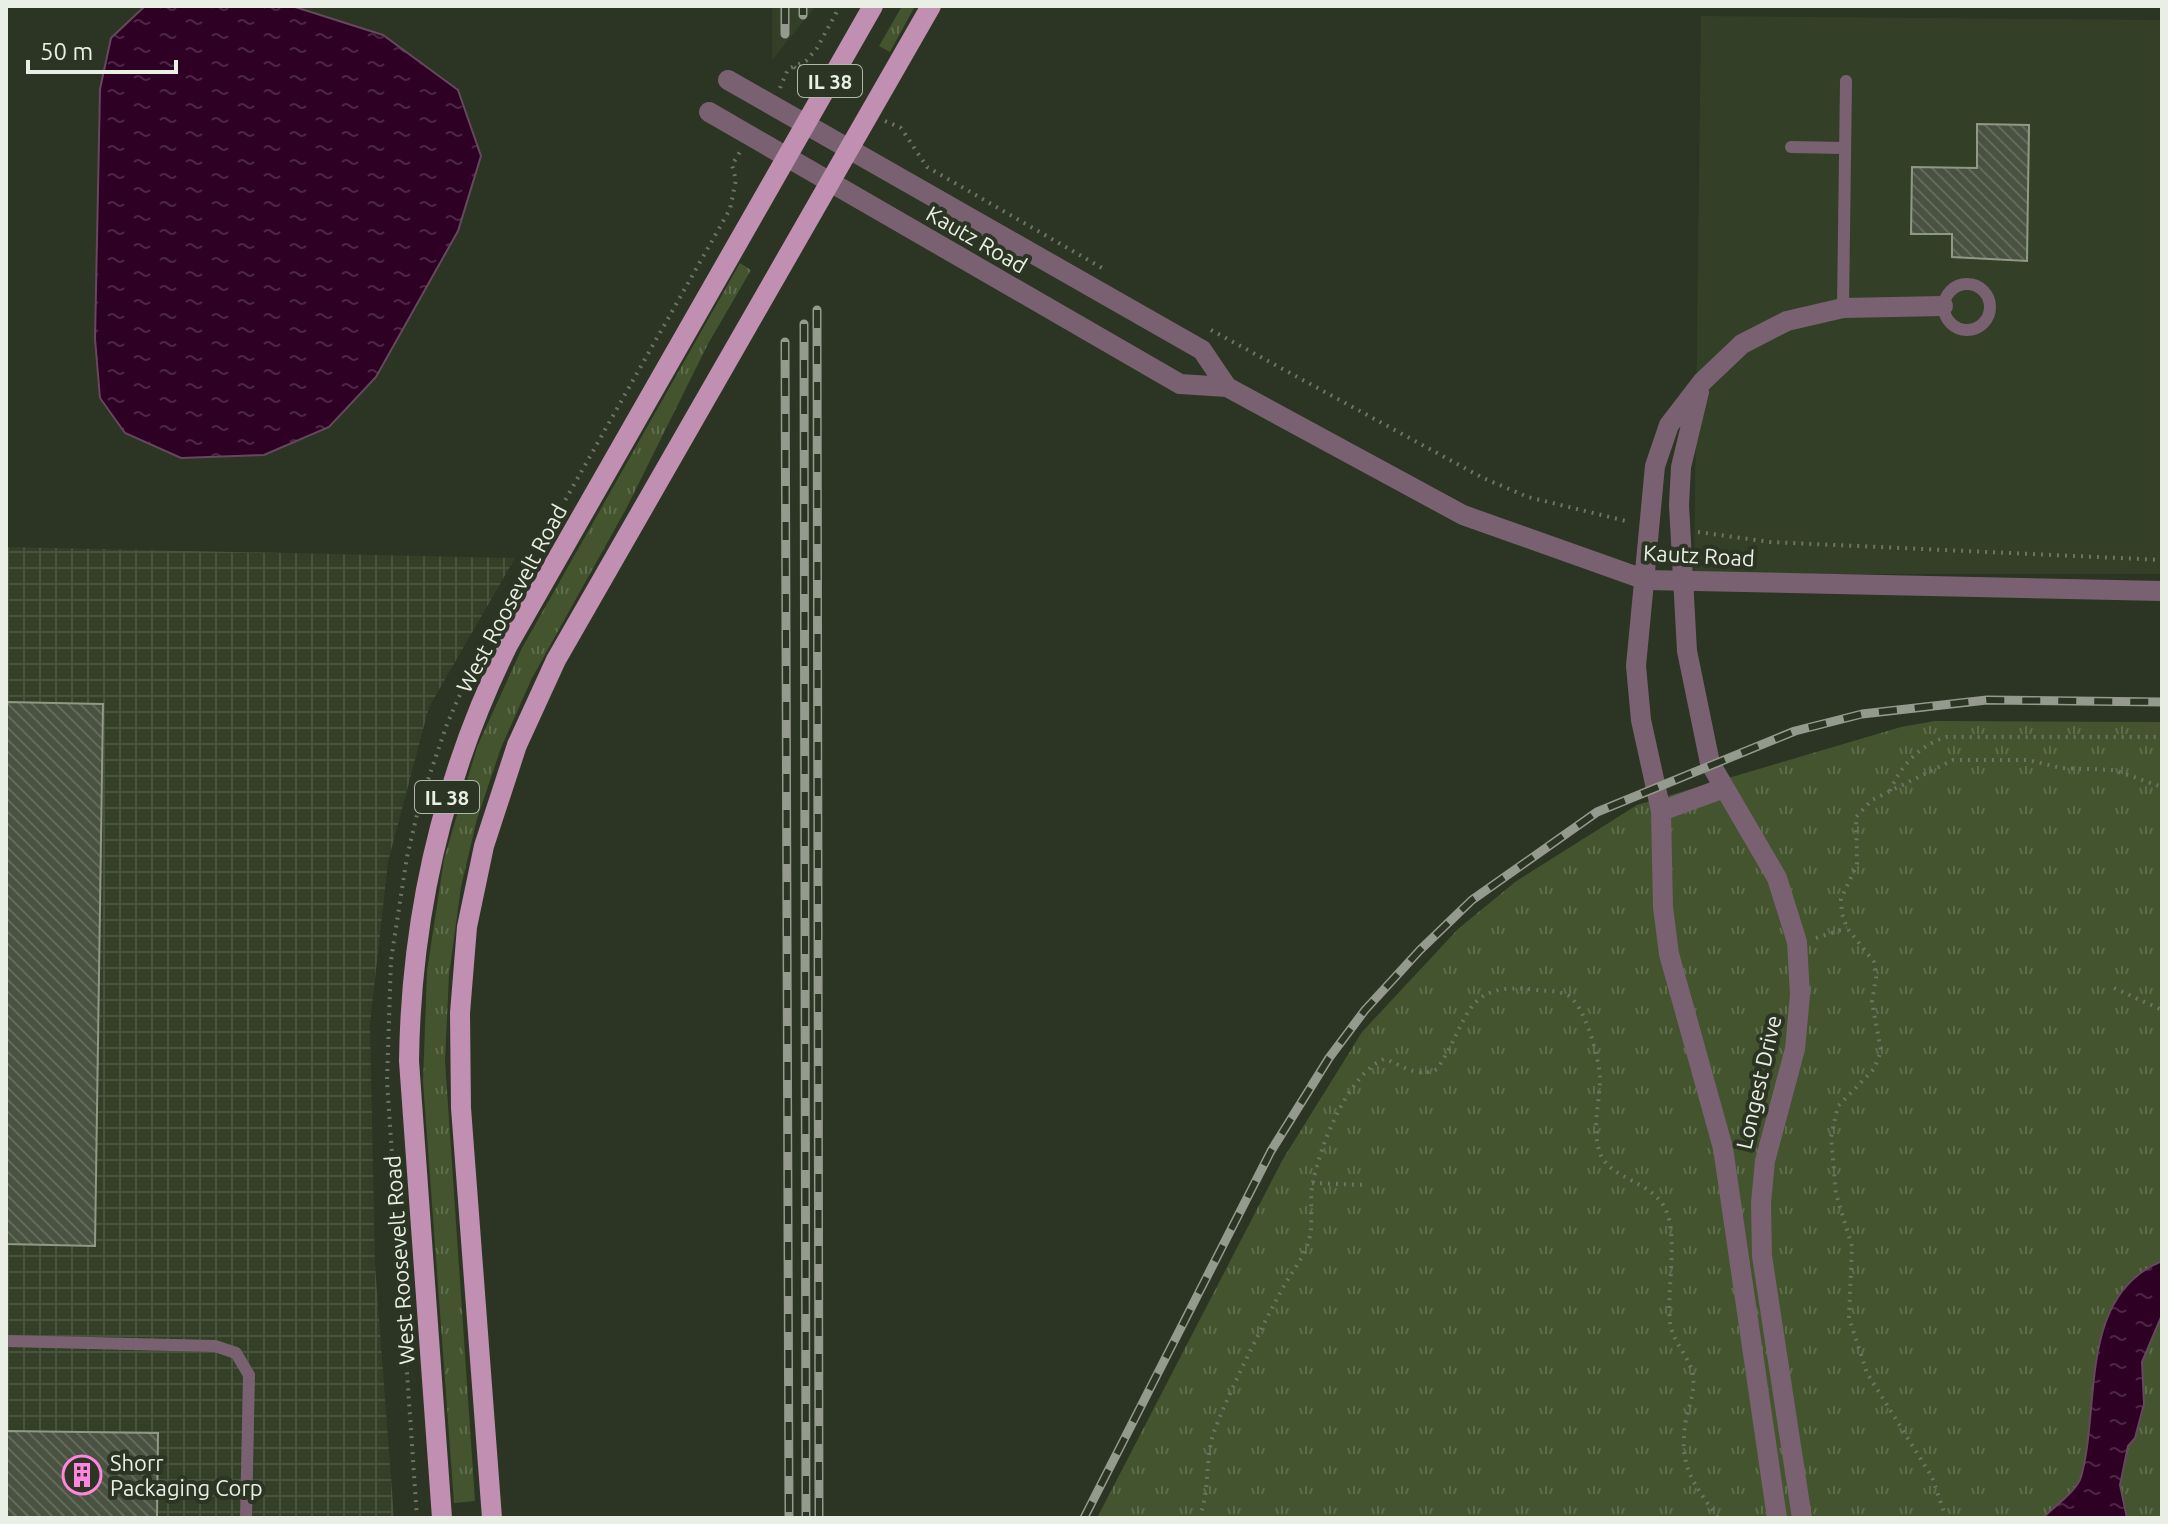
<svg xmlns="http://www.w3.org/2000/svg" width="2168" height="1524" font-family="Ubuntu,sans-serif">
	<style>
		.built { fill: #343f28 }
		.industrial { fill: url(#industrial-grid) }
		.grass { fill: url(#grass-tufts) }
		.water { fill: url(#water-ripples); stroke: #66485e; stroke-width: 2 }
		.building { fill: url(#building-back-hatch); stroke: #8f9985; stroke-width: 2 }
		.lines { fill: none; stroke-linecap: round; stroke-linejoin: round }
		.path { stroke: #6d7465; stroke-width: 4; stroke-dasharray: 2 6; stroke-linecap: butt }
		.service { stroke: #796171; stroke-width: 12 }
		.minor { stroke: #796171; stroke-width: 20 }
		.tertiary { stroke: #796171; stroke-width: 20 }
		.primary { stroke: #c08fb1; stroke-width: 20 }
		.rail-casing { stroke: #949a8d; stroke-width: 9 }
		.rail { stroke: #2c3423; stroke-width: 6; stroke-dasharray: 18; stroke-linecap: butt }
		.labels { text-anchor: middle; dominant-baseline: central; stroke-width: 8; stroke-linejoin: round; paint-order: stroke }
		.shield { fill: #2c3423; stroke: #b1b7ab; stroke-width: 2 }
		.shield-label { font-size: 20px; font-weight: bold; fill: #eaefe5 }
		.street-label { font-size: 22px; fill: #eaefe5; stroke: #2c3423 }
		.poi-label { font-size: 22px; fill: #eaefe5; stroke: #2c3423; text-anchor: start }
	</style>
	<defs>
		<pattern id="industrial-grid" width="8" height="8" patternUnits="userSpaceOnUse" patternTransform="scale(2)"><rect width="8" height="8" fill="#343f28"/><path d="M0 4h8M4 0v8" fill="none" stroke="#48523d"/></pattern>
		<pattern id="grass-tufts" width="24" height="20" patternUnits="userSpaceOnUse" patternTransform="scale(2)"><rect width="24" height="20" fill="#43542e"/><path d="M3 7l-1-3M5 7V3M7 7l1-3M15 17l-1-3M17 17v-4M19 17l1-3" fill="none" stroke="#5e6d4c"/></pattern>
		<pattern id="water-ripples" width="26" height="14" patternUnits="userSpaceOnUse" patternTransform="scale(2)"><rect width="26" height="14" fill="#2d0024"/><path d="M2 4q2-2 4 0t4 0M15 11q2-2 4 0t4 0" fill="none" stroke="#4c2644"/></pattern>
		<pattern id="building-back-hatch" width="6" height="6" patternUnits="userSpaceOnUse" patternTransform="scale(2)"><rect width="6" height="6" fill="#495140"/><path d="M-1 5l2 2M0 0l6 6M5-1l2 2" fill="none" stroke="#636a5b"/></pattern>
	</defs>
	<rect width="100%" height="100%" fill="#2c3423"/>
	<path class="built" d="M772 6H816L772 60Z
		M1701 16 2162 20V574H1694Z"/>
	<path class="industrial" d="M6 547 515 558 429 707 388 862 370 1024 375 1265 394 1518H6Z"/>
	<path class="grass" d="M902 6H915L890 52 879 46Z
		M740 263 751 270 708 344 626 509 532 678 501 748 477 819 461 887 449 975 445 1061 475 1501 454 1503 423 1082 427 971 444 859 477 747 522 648Z
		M1935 721 2162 722V1518H1097L1283 1159 1362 1032 1458 929 1515 882 1637 805 1901 727Z"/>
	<path class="water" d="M145 6H292L383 35 458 90 481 156 458 231 376 377 329 427 264 455 181 458 125 433 100 398 95 339 100 89 111 38Z
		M2162 1261V1315L2142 1362 2144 1404 2135 1438 2128 1446 2120 1485 2127 1518H2043C2053 1507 2077 1491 2081 1477 2101 1406 2077 1296 2162 1261Z"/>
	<path class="building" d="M1977 124 2029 125 2027 261 1952 257V234H1911L1912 167 1977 168Z
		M6 702 103 704 95 1246 6 1244Z
		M6 1431 158 1433 157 1518H6Z"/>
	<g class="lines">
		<path class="path" d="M794 67 811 80
			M780 88 788 69 806 61 817 48 840 6
			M885 121 901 128 927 167 1102 268
			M1211 330 1483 478 1528 497 1630 522
			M1698 532 1770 542 2162 560
			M1890 791C1901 765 1919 746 1946 737H2162
			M1816 938 1847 928
			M2114 988 2162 1010
			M1312 1183 1367 1185
			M417 1518 387 1081 391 960 407 857 419 806 447 724 477 656 730 209 736 180 732 165 741 150
			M1199 1518C1211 1489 1204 1458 1215 1429 1234 1381 1258 1335 1281 1291 1289 1276 1300 1263 1306 1248 1316 1227 1308 1204 1313 1182 1321 1143 1348 1075 1384 1059 1403 1065 1417 1079 1437 1069 1471 1020 1461 980 1537 990 1547 991 1559 991 1567 995 1585 1004 1599 1058 1600 1078 1600 1102 1592 1126 1599 1150 1608 1183 1659 1178 1669 1219 1676 1253 1667 1288 1670 1322 1672 1343 1691 1357 1693 1377 1695 1390 1689 1407 1686 1419 1678 1466 1692 1481 1718 1518
			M1946 1518 1932 1477 1867 1373 1849 1318 1852 1246 1836 1194 1831 1137 1838 1106 1874 1069 1881 1051 1872 1002 1876 978 1874 962 1847 928 1842 914 1841 899 1857 864 1856 817 1872 800 1953 760H2028L2061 768 2114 770 2162 787"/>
		<path class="service" d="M1791 147 1844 148
			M1944 307a23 23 0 1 1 46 0a23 23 0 1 1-46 0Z
			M1843 308 1846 81
			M6 1341 215 1346 236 1353 249 1375 246 1518"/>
		<path class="minor" d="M1699 392 1681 467 1679 505 1687 651 1710 763 1777 878 1797 942 1800 995 1795 1049 1765 1161 1761 1203 1762 1256 1802 1518
			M1661 811 1724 788
			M1777 1518 1723 1148 1669 954 1663 907 1661 811 1641 720 1636 666 1655 466 1669 425 1702 382 1742 344 1787 321 1843 308 1943 306"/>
		<path class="tertiary" d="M728 80 1202 350 1227 387
			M709 112 1180 384 1227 387 1463 515 1646 580 2162 591"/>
		<path class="primary" d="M442 1518 409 1061C411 914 443 777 508 645L873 6
			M492 1518 461 1108 460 1013 467 927 484 846 517 745 556 660 931 6"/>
		<defs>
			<path id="rail" d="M785 6V34
				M803 15V6
				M817 310 819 1518
				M804 324 806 1518
				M785 342 789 1518
				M1084 1518 1271 1151 1329 1058 1365 1010 1420 950 1472 900 1597 812 1795 731 1862 714 1987 700 2162 702"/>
		</defs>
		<use href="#rail" class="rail-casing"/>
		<use href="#rail" class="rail"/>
	</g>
	<defs>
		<symbol id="building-ring" viewBox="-11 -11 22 22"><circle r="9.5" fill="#2c3423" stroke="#ff85df" stroke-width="1.5"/><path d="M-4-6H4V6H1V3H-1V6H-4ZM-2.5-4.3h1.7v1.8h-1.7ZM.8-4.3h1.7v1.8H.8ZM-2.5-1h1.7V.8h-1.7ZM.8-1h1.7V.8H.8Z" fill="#ff85df"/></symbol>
	</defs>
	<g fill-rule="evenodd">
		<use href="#building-ring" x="60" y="1453" width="44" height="44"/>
	</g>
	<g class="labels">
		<g class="shield">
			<rect x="798" y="65" width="64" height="32" rx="6"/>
			<rect x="415" y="781" width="64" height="32" rx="6"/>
		</g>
		<g class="shield-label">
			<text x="830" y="81">IL 38</text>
			<text x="447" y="797">IL 38</text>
		</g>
		<g class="street-label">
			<text transform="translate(977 239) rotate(30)">Kautz Road</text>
			<text transform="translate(1699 555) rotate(3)">Kautz Road</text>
			<text transform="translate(511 598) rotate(-62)">West Roosevelt Road</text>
			<text transform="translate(1758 1082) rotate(-77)">Longest Drive</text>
			<text transform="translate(399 1260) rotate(-94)">West Roosevelt Road</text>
		</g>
		<g class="poi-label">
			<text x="110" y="1462">Shorr<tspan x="110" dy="25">Packaging Corp</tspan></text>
		</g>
	</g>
	<rect width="2168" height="1524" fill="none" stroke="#eaefe5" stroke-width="16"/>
	<path d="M28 60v12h148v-12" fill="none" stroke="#eaefe5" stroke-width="4"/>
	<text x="40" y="60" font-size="24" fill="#eaefe5" stroke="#2c3423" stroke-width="6" paint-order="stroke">50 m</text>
</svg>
